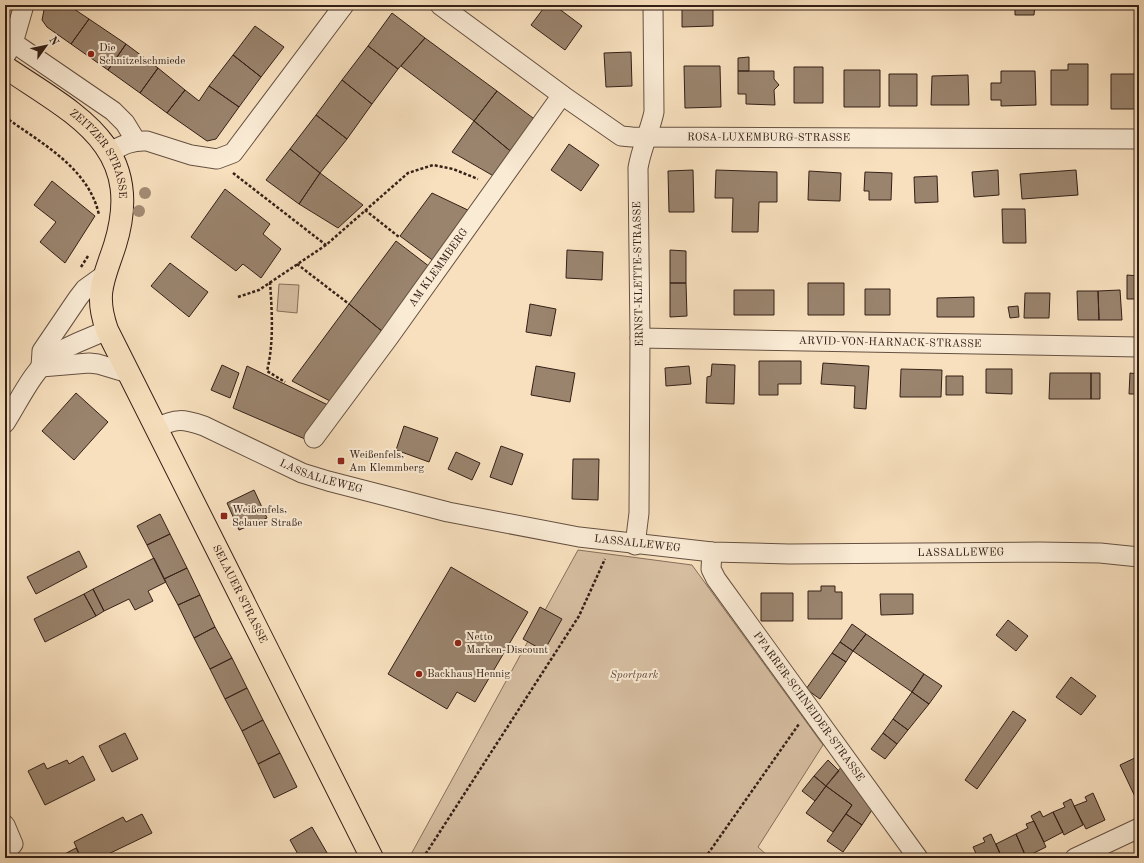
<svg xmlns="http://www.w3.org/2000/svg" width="1144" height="863" font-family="'Old Standard TT',serif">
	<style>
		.green { fill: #d7bfa2; stroke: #86705c }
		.building { fill: #9a846e; stroke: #342017 }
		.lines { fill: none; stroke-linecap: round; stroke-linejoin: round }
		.minor-casing { stroke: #655041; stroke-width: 21 }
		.major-casing { stroke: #342017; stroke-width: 24 }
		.path { stroke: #342017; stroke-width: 2.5; stroke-dasharray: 3 2; stroke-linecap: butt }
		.minor { stroke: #faebd5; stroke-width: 19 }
		.major { stroke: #f8e0be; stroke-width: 22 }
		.tree { fill: #a38c75 }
		.poi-dot { fill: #8f2418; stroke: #faebd5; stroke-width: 1.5 }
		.labels { text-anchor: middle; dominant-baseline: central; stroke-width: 4; stroke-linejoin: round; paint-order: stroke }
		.poi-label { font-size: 11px; fill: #342017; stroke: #faebd5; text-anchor: start }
		.street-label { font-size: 11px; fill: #342017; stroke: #faebd5 }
		.park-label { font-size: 11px; font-style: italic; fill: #5d483a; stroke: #faebd5 }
	</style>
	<rect width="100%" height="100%" fill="#f8e0be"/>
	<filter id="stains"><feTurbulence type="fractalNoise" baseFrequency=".005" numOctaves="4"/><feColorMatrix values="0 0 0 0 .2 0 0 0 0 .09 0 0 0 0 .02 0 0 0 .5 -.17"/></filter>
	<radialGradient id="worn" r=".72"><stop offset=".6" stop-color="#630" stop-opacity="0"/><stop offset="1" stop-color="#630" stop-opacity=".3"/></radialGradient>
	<path class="green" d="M279 284 299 285 297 313 277 311Z
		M578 550 692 565 823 745 758 847 770 858H409Z"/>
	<path class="building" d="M45 5H72L71 7 89 19 71 44 47 27 42 20Z
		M546 5H554L582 26 565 50 531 25Z
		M682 5H713V26L682 27Z
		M1015 5H1035L1034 15H1015Z
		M392 13 425 38 398 69 368 46Z
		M89 19 126 44 108 70 71 44Z
		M255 26 284 47 261 77 233 55Z
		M425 38 497 91 474 121 401 66Z
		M126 44 158 68 140 93 108 70Z
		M368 46 398 69 372 104 342 80Z
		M631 52 632 86 606 87 604 53Z
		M233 55 261 77 239 107 209 86Z
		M749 57V71H738V58Z
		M1068 64H1088V105H1051V70H1068Z
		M684 66H720L721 107 685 108Z
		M794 67H823V103H794Z
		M158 68 185 90 167 113 140 93Z
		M844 70H880V107H844Z
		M738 71H774V79L779 85 774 90 775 105 746 104V94H738Z
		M1001 71H1035L1036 105 1001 106V100H991V83H1001Z
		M889 74H917V106H889Z
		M1111 74H1139V109H1111Z
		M968 75 969 105H931L932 76Z
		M342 80 372 104 347 139 316 115Z
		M209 86 239 107 216 139 207 141 167 113 185 90 199 101Z
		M497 91 537 121 514 154 474 121Z
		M316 115 347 139 320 173 290 149Z
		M474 121 514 154 497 178 452 152Z
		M569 144 599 165 581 191 551 170Z
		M290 149 320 173 299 204 266 180Z
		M693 170 694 212H669L668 171Z
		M716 170 777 172V202H759L758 232H732L733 198H715Z
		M998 170 999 195 974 197 972 172Z
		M1076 170 1078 195 1022 199 1020 174Z
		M809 171 841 173 840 201 808 200Z
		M865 172 892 173 891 200H869V191H864Z
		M320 173 363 205 338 228 299 204Z
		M937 176 938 202 915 203 914 177Z
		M52 181 95 216 65 263 40 242 56 222 34 205Z
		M225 189 270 224 263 234 281 249 261 278 243 264 236 271 191 237Z
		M432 193 472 212 435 262 400 236Z
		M1002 209H1025L1026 243H1003Z
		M396 241 430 267 383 332 349 304Z
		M567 250 603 252 602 280 566 278Z
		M670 250 686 251V283H670Z
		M170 263 208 292 189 317 151 286Z
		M1127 275 1139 276V299H1127Z
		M670 283H686L687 316 670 317Z
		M808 283H844V315H808Z
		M865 289H890V315H865Z
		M734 290H774V315H734Z
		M1120 290 1122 320H1099L1098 291Z
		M1077 291H1098L1099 320H1078Z
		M1025 293H1050L1049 318H1024Z
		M974 297V317H937V298Z
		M349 304 383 332 330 401 292 381Z
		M530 304 556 309 551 336 526 332Z
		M1018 306 1019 317 1010 318 1008 307Z
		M759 361H801V384H778V395H759Z
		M823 363 869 366 866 409 854 408 855 386 821 384Z
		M712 364 735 365 734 404 706 403 707 377 711 376Z
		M222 365 239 373 230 398 211 390Z
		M247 366 328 405 305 439 233 408Z
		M536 366 575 373 570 402 531 395Z
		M689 366 691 384 666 386 665 368Z
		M901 369 942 370 941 397H900Z
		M986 369H1012V394L986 393Z
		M1050 373H1091V399H1049Z
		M1091 373H1100V399H1091Z
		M1130 373 1139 374V394H1129Z
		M946 376H963V395H946Z
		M76 393 108 422 74 460 42 431Z
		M404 426 438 438 429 462 396 450Z
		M501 446 523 454 512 485 490 477Z
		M456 452 480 463 472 480 448 469Z
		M573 459H599L598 500 572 499Z
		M254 490 267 518 239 530 227 503Z
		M160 514 170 534 147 545 137 526Z
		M170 534 187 568 164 579 147 545Z
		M79 551 87 567 36 594 27 577Z
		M154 558 166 582 148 591 153 601 135 610 129 599 104 611 93 589Z
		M451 567 528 612 475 702 457 692 447 709 388 674Z
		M187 568 200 595 178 605 164 579Z
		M821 586H835V592H842V619H808V591H821Z
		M93 589 104 611 96 616 84 594Z
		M761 593H793V621H761Z
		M84 594 96 616 45 642 34 619Z
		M880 594H913V614L881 615Z
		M200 595 215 627 194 638 178 605Z
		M540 607 562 619 544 651 523 639Z
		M1008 620 1028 636 1016 651 996 635Z
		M852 624 866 634 853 651 840 642Z
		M215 627 232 658 210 669 194 638Z
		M866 634 924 674 912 692 853 651Z
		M840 642 853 651 846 662 832 653Z
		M832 653 846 662 820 699 806 689Z
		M232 658 247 688 225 699 210 669Z
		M924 674 942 686 929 704 912 692Z
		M1071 677 1096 696 1081 715 1056 697Z
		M247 688 263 720 242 731 225 699Z
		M912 692 929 704 908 730 893 719Z
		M1013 711 1026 720 977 789 965 780Z
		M893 719 908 730 897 744 883 733Z
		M263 720 280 753 258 764 242 731Z
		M125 733 138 759 112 772 99 746Z
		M883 733 897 744 885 759 871 749Z
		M280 753 297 787 274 798 258 764Z
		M83 756 95 780 45 805 28 771 44 763 47 769 67 760 69 764Z
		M1139 756V803H1138L1120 765Z
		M828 760 839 771 826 786 814 776Z
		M842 766 872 810 862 825 846 814 852 805 826 786Z
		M814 776 826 786 815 801 802 791Z
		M826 786 852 805 833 832 806 813Z
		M1093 793 1105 820 1086 829 1074 806 1087 801 1085 797Z
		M1071 799 1083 825 1064 835 1053 812 1065 807 1063 803Z
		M1040 811 1043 817 1053 812 1063 832 1044 842 1031 816Z
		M142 814 152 833 100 858H81L74 842 123 817 126 822Z
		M846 814 862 825 843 852 827 841Z
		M1034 821 1046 847 1026 857 1016 834 1028 828 1026 824Z
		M312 827 330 858H300L290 840Z
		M991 834 1002 858H978L973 847 985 842 983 838Z
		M1016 834 1026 857 1002 858 996 844Z
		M76 848 81 858H57Z"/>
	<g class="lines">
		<defs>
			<g id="minor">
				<path id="s1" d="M440 5 562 95 621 136 632 137 1139 139"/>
				<path d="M5 37 113 111 125 123 136 141"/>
				<path d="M5 56 13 43 24 5"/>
				<path d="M110 152C123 145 132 140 147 141L191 155 217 159 233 153 344 5"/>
				<path id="s2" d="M640 338 1139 347"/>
				<path d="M41 367 42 351 78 298 85 289 103 276"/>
				<path d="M41 367 89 363 98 364 128 373"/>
				<path d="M5 423C18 403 34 368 54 355 70 344 90 338 107 330"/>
				<path id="s3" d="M156 428C176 418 183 419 204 426L302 473 328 481 448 512 579 537 712 552 789 554 1039 552 1100 553 1139 557"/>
				<path id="s4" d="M314 438 389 337 562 95"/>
				<path d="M635 545 639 513 640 338 638 168C641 149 650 131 654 112L653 5"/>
				<path id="s5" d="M712 552 711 569 716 579 918 858"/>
				<path d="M5 825 13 844 5 853"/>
				<path d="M1075 858 1139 828"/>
			</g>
			<g id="major">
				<path id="s6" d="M5 67C74 114 146 145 115 245 104 279 94 293 107 330L372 858"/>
			</g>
		</defs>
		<use href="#minor" class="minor-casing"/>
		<use href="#major" class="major-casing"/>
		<path class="path" d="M5 117C41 143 89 168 99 215
			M233 173 326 245
			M365 210 399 237
			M297 264 349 304
			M81 267 88 256
			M270 282C272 311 274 343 267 371L285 382
			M238 297 259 290 326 245 408 173 433 165 453 169 478 179
			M423 858 579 616 605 559
			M705 858 799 724"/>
		<use href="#minor" class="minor"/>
		<use href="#major" class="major"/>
	</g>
	<g class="tree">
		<circle cx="145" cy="193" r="6"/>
		<circle cx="139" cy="211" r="6"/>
	</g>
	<g class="poi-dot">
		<circle cx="91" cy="54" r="4"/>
		<rect x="337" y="457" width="8" height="8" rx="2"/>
		<rect x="220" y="512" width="8" height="8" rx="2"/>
		<circle cx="458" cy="643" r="4"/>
		<circle cx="419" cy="674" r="4"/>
	</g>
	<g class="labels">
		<g class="poi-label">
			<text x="99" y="48">Die<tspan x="99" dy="13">Schnitzelschmiede</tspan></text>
			<text x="349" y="455">Weißenfels,<tspan x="349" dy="13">Am Klemmberg</tspan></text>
			<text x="232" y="510">Weißenfels,<tspan x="232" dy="13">Selauer Straße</tspan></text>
			<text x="466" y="637">Netto<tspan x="466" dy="13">Marken-Discount</tspan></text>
			<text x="427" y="674">Backhaus Hennig</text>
		</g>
		<g class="street-label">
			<text stroke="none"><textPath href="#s1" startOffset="371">ROSA-LUXEMBURG-STRASSE</textPath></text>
			<text stroke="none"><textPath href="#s6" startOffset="132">ZEITZER STRASSE</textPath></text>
			<text stroke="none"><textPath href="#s4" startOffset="211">AM KLEMMBERG</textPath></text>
			<text transform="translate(639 274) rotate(-91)">ERNST-KLETTE-STRASSE</text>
			<text stroke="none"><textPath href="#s2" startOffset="250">ARVID-VON-HARNACK-STRASSE</textPath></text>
			<text stroke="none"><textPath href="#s3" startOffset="178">LASSALLEWEG</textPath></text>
			<text stroke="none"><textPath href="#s3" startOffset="502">LASSALLEWEG</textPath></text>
			<text stroke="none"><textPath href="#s3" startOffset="826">LASSALLEWEG</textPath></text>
			<text stroke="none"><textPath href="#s6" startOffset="615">SELAUER STRASSE</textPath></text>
			<text stroke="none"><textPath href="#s5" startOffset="186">PFARRER-SCHNEIDER-STRASSE</textPath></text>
		</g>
		<g class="park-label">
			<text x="634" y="675">Sportpark</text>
		</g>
	</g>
	<rect width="1144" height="863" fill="none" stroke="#f8e0be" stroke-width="20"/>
	<rect x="6" y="6" width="1132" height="851" fill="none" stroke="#342017" stroke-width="2"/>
	<rect x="10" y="10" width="1124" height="843" fill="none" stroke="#342017"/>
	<g transform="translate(46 46) rotate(57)" stroke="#faebd5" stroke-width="3" paint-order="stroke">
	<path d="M0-3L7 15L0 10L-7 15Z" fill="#342017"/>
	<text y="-6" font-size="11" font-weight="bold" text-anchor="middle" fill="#342017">N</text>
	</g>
	<rect width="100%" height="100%" filter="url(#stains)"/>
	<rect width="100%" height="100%" fill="url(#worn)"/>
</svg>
